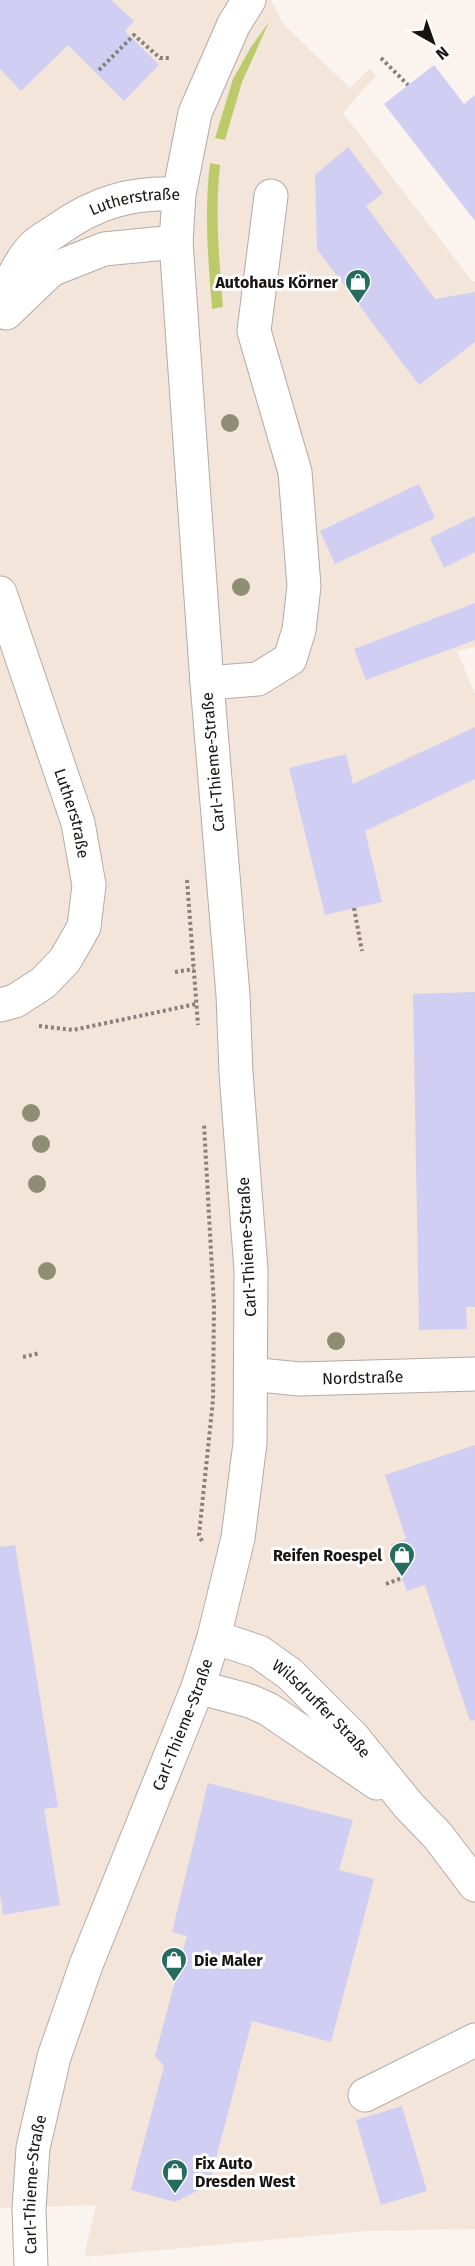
<svg xmlns="http://www.w3.org/2000/svg" width="475" height="2266" font-family="'Fira Sans',sans-serif">
	<style>
		.built { fill: #f4e5db }
		.green { fill: #bccb6a }
		.building { fill: #d0cef2 }
		.lines { fill: none; stroke-linecap: round; stroke-linejoin: round }
		.minor-casing { stroke: #b3aba6; stroke-width: 35 }
		.major-casing { stroke: #b3aba6; stroke-width: 35 }
		.path { stroke: #87817d; stroke-width: 4; stroke-dasharray: 3 3; stroke-linecap: butt }
		.minor { stroke: #fff; stroke-width: 33 }
		.major { stroke: #fff; stroke-width: 33 }
		.tree { fill: #8f8e75 }
		.labels { text-anchor: middle; dominant-baseline: central; stroke-width: 6; stroke-linejoin: round; paint-order: stroke }
		.street-label { font-size: 16px; fill: #171412; stroke: #fff }
		.poi-label { font-size: 16px; font-weight: bold; fill: #171412; stroke: #fff; text-anchor: end }
	</style>
	<rect width="100%" height="100%" fill="#fbf3ed"/>
	<path class="built" d="M0 0H271L283 24 350 88 369 69 376 75 343 113 472 281H475V647L457 651 475 694V2229L366 2231 84 2257 96 2205 0 2208Z"/>
	<path class="green" d="M269 22 242 82 225 140 215 138 233 79 251 47Z
		M210 163 220 165C215 212 219 259 223 307L212 309C208 260 204 212 210 163Z"/>
	<path class="building" d="M0 0H111L134 21 125 31 159 65 124 101 68 45 21 91 0 69Z
		M434 65 464 104 475 95V221L384 104Z
		M348 147 383 193 366 206 435 299 475 292V342L419 385 317 249 315 175Z
		M419 484 435 518 335 564 320 531Z
		M475 516V552L444 568 430 538Z
		M475 603V640L366 680 354 649Z
		M475 727V779L365 831 382 902 325 915 289 768 346 754 353 784Z
		M475 992V1307H466L467 1329 419 1330 413 994Z
		M475 1445V1720L470 1721 425 1585 407 1591 402 1578 391 1544 406 1539 385 1475Z
		M15 1545 58 1807 44 1809 60 1905 3 1915 0 1894V1547Z
		M208 1783 353 1820 339 1870 374 1879 331 2042 252 2021 209 2185 175 2202 131 2190 164 2066 155 2056 187 1936 172 1932Z
		M402 2106 427 2191 381 2205 356 2120Z"/>
	<g class="lines">
		<defs>
			<g id="minor">
				<path d="M207 683 258 679 290 659 299 630 304 586 295 472 254 331 271 196"/>
				<path id="s1" d="M251 1374 299 1379 475 1374"/>
				<path d="M365 2095 475 2040"/>
			</g>
			<g id="major">
				<path id="s2" d="M0 307C8 287 19 261 34 246 40 240 50 235 57 230 96 202 132 192 179 194"/>
				<path d="M6 313 51 270 104 249 176 242"/>
				<path id="s3" d="M0 593 78 823 89 885 84 927 65 960 43 983 15 1001 0 1005"/>
				<path id="s4" d="M214 1637 259 1652 290 1674 353 1737 409 1806 438 1836 475 1885"/>
				<path d="M198 1687 250 1701 268 1709 377 1783"/>
				<path id="s5" d="M31 2266 29 2209 33 2148 54 2057 86 1965 198 1687 214 1637 238 1538 250 1443 251 1270 236 1073 233 995 207 683 176 242 179 194 195 113 234 24 249 0"/>
			</g>
		</defs>
		<use href="#minor" class="minor-casing"/>
		<use href="#major" class="major-casing"/>
		<path class="path" d="M381 58 408 85
			M99 70 134 35 160 58H170
			M187 880 198 1025
			M354 908 362 951
			M175 972 194 969
			M39 1026 73 1030 196 1004
			M23 1357 40 1353
			M202 1541 199 1535 213 1400 214 1306 204 1124
			M386 1584 402 1578"/>
		<use href="#minor" class="minor"/>
		<use href="#major" class="major"/>
	</g>
	<g class="tree">
		<circle cx="230" cy="423" r="9"/>
		<circle cx="241" cy="587" r="9"/>
		<circle cx="31" cy="1113" r="9"/>
		<circle cx="41" cy="1144" r="9"/>
		<circle cx="37" cy="1184" r="9"/>
		<circle cx="47" cy="1271" r="9"/>
		<circle cx="336" cy="1341" r="9"/>
	</g>
	<defs>
		<symbol id="shop-pin" viewBox="-11 -11 22 30"><path d="M0 17L-7.5 6A9.5 9.5 0 1 1 7.5 6Z" fill="#266b5e" stroke="#fff"/><path d="M-5-2.5h2.3a2.7 3.5 0 0 1 5.4 0H5L5.5 6h-11ZM-1.5-2.5h3a1.5 2.3 0 0 0-3 0Z" fill="#fff"/></symbol>
	</defs>
	<g fill-rule="evenodd">
		<use href="#shop-pin" x="343" y="267" width="30" height="40"/>
		<use href="#shop-pin" x="387" y="1540" width="30" height="40"/>
		<use href="#shop-pin" x="159" y="1945" width="30" height="40"/>
		<use href="#shop-pin" x="160" y="2157" width="30" height="40"/>
	</g>
	<g class="labels">
		<g class="street-label">
			<text stroke="none"><textPath href="#s2" startOffset="183">Lutherstraße</textPath></text>
			<text transform="translate(213 762) rotate(-95)">Carl-Thieme-Straße</text>
			<text stroke="none"><textPath href="#s3" startOffset="232">Lutherstraße</textPath></text>
			<text transform="translate(247 1247) rotate(-93)">Carl-Thieme-Straße</text>
			<text stroke="none"><textPath href="#s1" startOffset="112">Nordstraße</textPath></text>
			<text stroke="none"><textPath href="#s4" startOffset="132">Wilsdruffer Straße</textPath></text>
			<text stroke="none"><textPath href="#s5" startOffset="568">Carl-Thieme-Straße</textPath></text>
			<text stroke="none"><textPath href="#s5" startOffset="82">Carl-Thieme-Straße</textPath></text>
		</g>
		<g class="poi-label">
			<text x="338" y="282">Autohaus Körner</text>
			<text x="382" y="1555">Reifen Roespel</text>
			<text x="194" y="1960" text-anchor="start">Die Maler</text>
			<text x="195" y="2163" text-anchor="start">Fix Auto<tspan x="195" dy="18">Dresden West</tspan></text>
		</g>
	</g>
	<g transform="translate(433 42) rotate(140)" stroke="#ffffff" stroke-width="4.5" paint-order="stroke">
	<path d="M0-4.5L10 22L0 15L-10 22Z" fill="#171412"/>
	<text y="-9" font-size="16" font-weight="bold" text-anchor="middle" fill="#171412">N</text>
	</g>
</svg>
